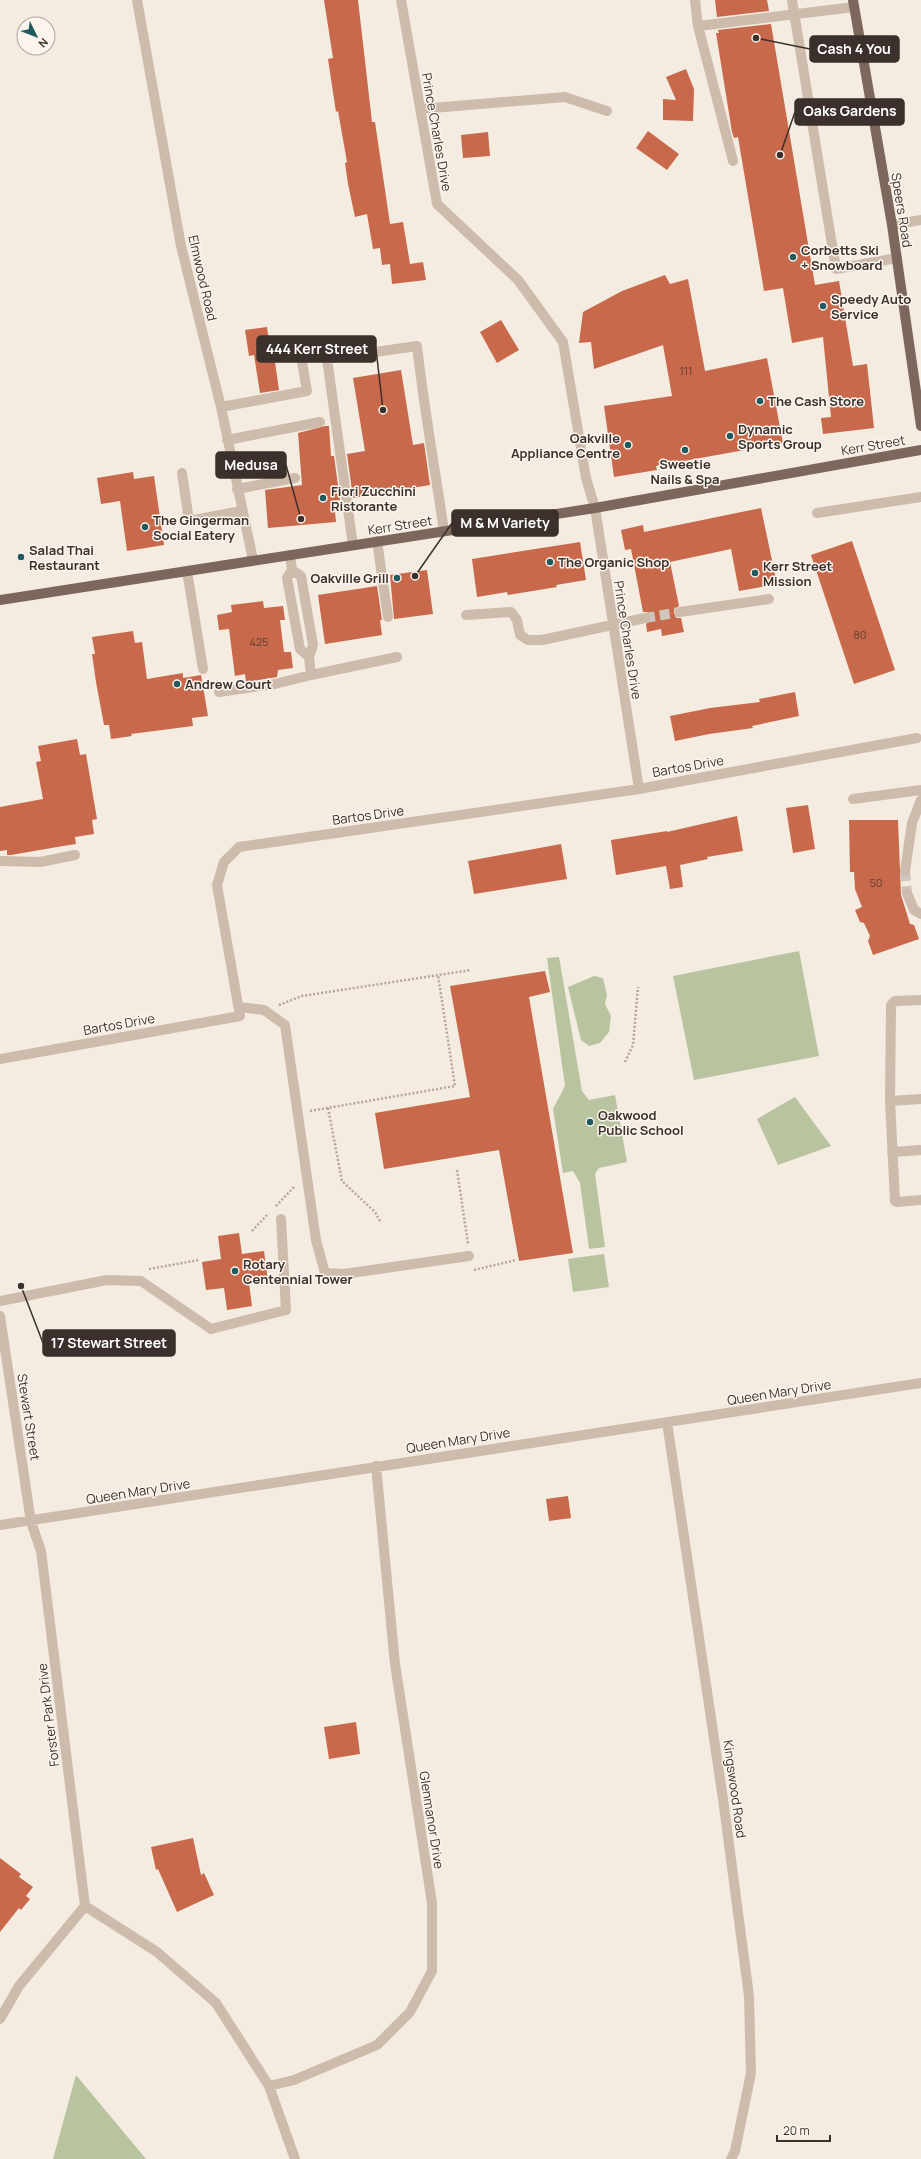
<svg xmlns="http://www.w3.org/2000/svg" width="921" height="2159" font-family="Manrope,sans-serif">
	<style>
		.green { fill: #b8c4a0 }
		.building { fill: #c8694b }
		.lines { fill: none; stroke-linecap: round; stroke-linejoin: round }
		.minor-tunnel { stroke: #cfc6bd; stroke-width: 10; stroke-dasharray: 10 5; stroke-linecap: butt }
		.path { stroke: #b9a596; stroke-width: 2.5; stroke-dasharray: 2 2; stroke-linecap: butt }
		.minor { stroke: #cdbbac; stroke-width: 10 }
		.major { stroke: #7d675c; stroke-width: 10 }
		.poi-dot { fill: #1f5a5e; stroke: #fbf5ee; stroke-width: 1.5 }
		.labels { text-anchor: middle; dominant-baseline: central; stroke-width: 3; stroke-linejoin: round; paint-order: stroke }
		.number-label { font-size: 11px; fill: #5e3e33 }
		.street-label { font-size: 13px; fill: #3b302b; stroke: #fbf5ee }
		.poi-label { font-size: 13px; font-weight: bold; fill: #3b302b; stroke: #fbf5ee; text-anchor: start }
		.leader { fill: none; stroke: #3b302b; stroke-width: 1.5 }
		.callout-dot { fill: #3b302b; stroke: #fbf5ee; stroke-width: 1.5 }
		.callout { fill: #3b302b; stroke: #3b302b; stroke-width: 1.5 }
		.callout-label { font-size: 14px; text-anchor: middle; font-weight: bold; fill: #fff }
	</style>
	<rect width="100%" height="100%" fill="#f4ebe1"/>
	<path class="green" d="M799 951 819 1056 694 1080 673 976Z
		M559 957 582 1091 589 1100 615 1095 627 1162 599 1168 595 1174 605 1247 589 1249 580 1183 573 1171 563 1173 553 1109 565 1086 547 958Z
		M594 976 603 978 607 995 605 1004 611 1016 609 1032 600 1043 589 1046 581 1040 568 987Z
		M795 1097 831 1146 778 1165 757 1119Z
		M604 1254 609 1287 573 1292 568 1259Z
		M76 2075 146 2159H53Z"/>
	<path class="building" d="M324 0H358L372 122H375L390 224 403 222 410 264 423 262 426 280 392 284 390 264 382 265 380 248 373 249 367 214 355 217 348 184 345 163 347 162 338 111 336 112 331 79 328 59 333 58Z
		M715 0H767L769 11 717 17Z
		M771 24 815 285 839 281 853 366 867 364 874 428 823 434 821 418 831 417 823 337 792 343 783 288 764 291 738 137 734 138 732 132 716 33H719L718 30Z
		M686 69 694 89 693 121 663 120V99L676 100 666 77Z
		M648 131 679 154 667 170 636 148Z
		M488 132 490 156 463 158 461 135Z
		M665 275 670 284 688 279 705 371 767 358 783 443 656 466 657 470 614 477 604 406 672 396 663 345 594 369 591 342 579 343 583 312 622 291Z
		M501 320 519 350 497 363 480 332Z
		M267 327 270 349 273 348 279 390 260 393 254 355 249 356 245 330Z
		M401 370 413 445 424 443 430 485 353 498 347 454 365 451 353 378Z
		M325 426H329L331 456H334L340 500 334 501 336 522 268 528 265 490 302 485 298 433Z
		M133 472 134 479 154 476 164 545 127 551 120 501 101 504 97 478Z
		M761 508 777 584 739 591 731 549 670 562 679 606 674 609V613L677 618H681L684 632 662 636 661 629 647 632 646 624 651 620V616L647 612H643L631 549 625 550 621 530 643 525 644 532Z
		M852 541 895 670 854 684 811 555Z
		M580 542 586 580 556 585 557 587 508 595 507 592 477 597 472 559Z
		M427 570 433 614 394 619 390 575Z
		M377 586 382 620H380L382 635 325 644 318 595Z
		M263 601 264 608 283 606 285 620H280L284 652H291L293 668 278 670 277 677 246 682 245 674 235 676 229 629 219 630 217 615 232 612 231 605Z
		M133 631 135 643 142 642 147 679 183 673V678L201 675 208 716 192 718 193 726 131 734 132 736 111 739 109 725H104L96 682 92 654H95L92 637Z
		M795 692 799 716 752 726 753 728 709 734 675 741 670 716 710 708 760 702 759 699Z
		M77 739 80 755 86 754 97 819 92 820 94 834 75 837 76 844 63 846 11 855H7V850L0 851V807L43 799 36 762 41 761 38 746Z
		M808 805 815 849 793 853 786 808Z
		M737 816 743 851 707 857 708 859 680 865 683 887 670 889 666 866 616 875 611 840 667 831V832Z
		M849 820H898L901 895 910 924 914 925 919 939 873 955 868 941 870 936 864 923 860 922 855 910 862 907 855 889 854 872H850Z
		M561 844 567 879 474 894 468 861Z
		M545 971 550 992 529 997 573 1253 519 1261 499 1150 384 1169 375 1113 470 1097 450 986Z
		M239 1233 242 1254 264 1251 268 1281 249 1283 252 1306 227 1310 224 1288 206 1290 202 1262 221 1259 218 1236Z
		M568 1496 571 1518 549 1521 546 1499Z
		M356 1722 360 1754 329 1759 324 1727Z
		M193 1838 201 1875 204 1873 214 1895 177 1912 158 1869 156 1870 151 1847Z
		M0 1858 21 1874 19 1877 33 1887 26 1896 30 1899 21 1910 19 1908 0 1932Z"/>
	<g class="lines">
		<path class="minor-tunnel" d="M645 618 680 612
			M905 871 907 893"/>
		<path class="path" d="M279 1005 302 996 471 970
			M625 1062 633 1045 638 987
			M328 1108 342 1181 375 1212 381 1223
			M310 1111 455 1086 438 975
			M457 1170 468 1244
			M276 1206 295 1186
			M252 1231 267 1215
			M149 1269 199 1260
			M474 1270 516 1260"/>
		<path class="minor" d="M137 0 181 246 221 407 253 560
			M401 0 437 204 518 280 563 342 586 478 595 508 639 789
			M695 0 698 26 733 161
			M792 0 836 269 897 258
			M698 26 854 7
			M420 109 565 97 607 111
			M892 225 921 220
			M221 407 307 391 302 362
			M227 440 320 422
			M182 473 189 521 241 511
			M237 489 295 478
			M817 513 921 497
			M377 541 388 617
			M353 545 327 359 417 346C424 408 435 469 444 531
			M290 555 292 570 287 578 300 649 309 657 313 645 301 576 292 570
			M187 571 203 669
			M680 612 769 599
			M466 615 511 612 517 620 520 635 528 640H542L645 618
			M309 657 311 675 397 657
			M219 692 275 684 311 675
			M853 799 921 790
			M0 861 40 862 75 855
			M905 871 912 823 921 800
			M907 893 914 910 921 914
			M921 1000 895 1001 891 1005 890 1101 895 1201 897 1202 921 1200
			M239 1007 264 1010 285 1025 316 1240 325 1273 344 1274 469 1256
			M0 1059 240 1016 217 885 224 862 239 847 639 789 917 738
			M890 1101 921 1099
			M892 1152 921 1150
			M0 1301 107 1280 141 1281 211 1329 286 1310 281 1219
			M0 1316 31 1522 41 1551 85 1906
			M667 1422 723 1799 749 1996 751 2073 735 2151 731 2159
			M0 1525 921 1383
			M85 1906 157 1952 216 2003 269 2086 295 2159
			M0 2019 19 1986 85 1906
			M269 2086 294 2080 377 2045 410 2012 432 1971V1903L395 1664 376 1466"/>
		<path class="major" d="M853 0 892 225 921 426
			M0 600 595 508 921 450"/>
	</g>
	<g class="poi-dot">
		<circle cx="793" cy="257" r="4"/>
		<circle cx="823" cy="306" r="4"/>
		<circle cx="760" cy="401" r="4"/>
		<circle cx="730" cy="436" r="4"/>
		<circle cx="628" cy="445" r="4"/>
		<circle cx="685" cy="450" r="4"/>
		<circle cx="323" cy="498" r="4"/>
		<circle cx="145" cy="527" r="4"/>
		<circle cx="21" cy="557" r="4"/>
		<circle cx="550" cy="562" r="4"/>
		<circle cx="755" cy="573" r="4"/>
		<circle cx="397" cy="578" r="4"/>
		<circle cx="177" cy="684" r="4"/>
		<circle cx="590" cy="1122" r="4"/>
		<circle cx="235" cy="1271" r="4"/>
	</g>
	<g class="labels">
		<g class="number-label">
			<text x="686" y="370">111</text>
			<text x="860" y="634">80</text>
			<text x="259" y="641">425</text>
			<text x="876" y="882">50</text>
		</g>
		<g class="street-label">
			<text transform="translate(437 132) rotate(80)">Prince Charles Drive</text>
			<text transform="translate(902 210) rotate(81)">Speers Road</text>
			<text transform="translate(203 278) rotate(77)">Elmwood Road</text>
			<text transform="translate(873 445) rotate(-10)">Kerr Street</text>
			<text transform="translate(400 525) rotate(-9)">Kerr Street</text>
			<text transform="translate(628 640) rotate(81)">Prince Charles Drive</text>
			<text transform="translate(688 766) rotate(-10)">Bartos Drive</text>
			<text transform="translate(368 815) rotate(-8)">Bartos Drive</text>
			<text transform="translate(119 1024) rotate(-10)">Bartos Drive</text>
			<text transform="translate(779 1392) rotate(-9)">Queen Mary Drive</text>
			<text transform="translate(29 1417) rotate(81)">Stewart Street</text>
			<text transform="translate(458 1440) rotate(-9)">Queen Mary Drive</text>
			<text transform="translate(138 1491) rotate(-9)">Queen Mary Drive</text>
			<text transform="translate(48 1715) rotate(-97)">Forster Park Drive</text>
			<text transform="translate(735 1789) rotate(82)">Kingswood Road</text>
			<text transform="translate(432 1820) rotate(81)">Glenmanor Drive</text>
		</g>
		<g class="poi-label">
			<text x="801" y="250">Corbetts Ski<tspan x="801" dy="15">+ Snowboard</tspan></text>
			<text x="831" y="299">Speedy Auto<tspan x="831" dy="15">Service</tspan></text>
			<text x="768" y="401">The Cash Store</text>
			<text x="738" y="429">Dynamic<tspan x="738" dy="15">Sports Group</tspan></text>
			<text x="620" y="438" text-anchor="end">Oakville<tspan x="620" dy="15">Appliance Centre</tspan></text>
			<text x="685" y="464" text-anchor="middle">Sweetie<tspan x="685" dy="15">Nails &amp; Spa</tspan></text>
			<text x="331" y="491">Fiori Zucchini<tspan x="331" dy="15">Ristorante</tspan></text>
			<text x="153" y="520">The Gingerman<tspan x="153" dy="15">Social Eatery</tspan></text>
			<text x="29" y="550">Salad Thai<tspan x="29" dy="15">Restaurant</tspan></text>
			<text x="558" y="562">The Organic Shop</text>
			<text x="763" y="566">Kerr Street<tspan x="763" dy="15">Mission</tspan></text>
			<text x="389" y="578" text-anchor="end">Oakville Grill</text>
			<text x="185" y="684">Andrew Court</text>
			<text x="598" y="1115">Oakwood<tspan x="598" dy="15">Public School</tspan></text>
			<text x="243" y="1264">Rotary<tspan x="243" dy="15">Centennial Tower</tspan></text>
		</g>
	</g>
	<path class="leader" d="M756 38L810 49M780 155L795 112M383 410L376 349M301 519L286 465M415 576L452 523M21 1286L43 1343"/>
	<g class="callout-dot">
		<circle cx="756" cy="38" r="4"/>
		<circle cx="780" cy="155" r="4"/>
		<circle cx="383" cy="410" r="4"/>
		<circle cx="301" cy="519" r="4"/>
		<circle cx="415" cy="576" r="4"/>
		<circle cx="21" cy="1286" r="4"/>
	</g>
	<g class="callout">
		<rect x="810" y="36" width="89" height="26" rx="4"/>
		<rect x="795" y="99" width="109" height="26" rx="4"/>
		<rect x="257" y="336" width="119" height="26" rx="4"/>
		<rect x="216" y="452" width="70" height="26" rx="4"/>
		<rect x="452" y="510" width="106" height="26" rx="4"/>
		<rect x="43" y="1330" width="132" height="26" rx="4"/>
	</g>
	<g class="callout-label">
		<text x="854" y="54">Cash 4 You</text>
		<text x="850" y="116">Oaks Gardens</text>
		<text x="317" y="354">444 Kerr Street</text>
		<text x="251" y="470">Medusa</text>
		<text x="505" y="528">M &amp; M Variety</text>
		<text x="109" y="1348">17 Stewart Street</text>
	</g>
	<g transform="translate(36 36) rotate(133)"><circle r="19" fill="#fbf5ee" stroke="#aea6a0"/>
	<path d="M0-3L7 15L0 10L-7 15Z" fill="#1f5a5e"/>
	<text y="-6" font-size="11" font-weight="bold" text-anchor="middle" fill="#3b302b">N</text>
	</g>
	<path d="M777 2135v6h53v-6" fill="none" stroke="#3b302b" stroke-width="2"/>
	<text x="783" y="2135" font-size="12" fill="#3b302b" stroke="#fbf5ee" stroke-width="3" paint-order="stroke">20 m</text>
</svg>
